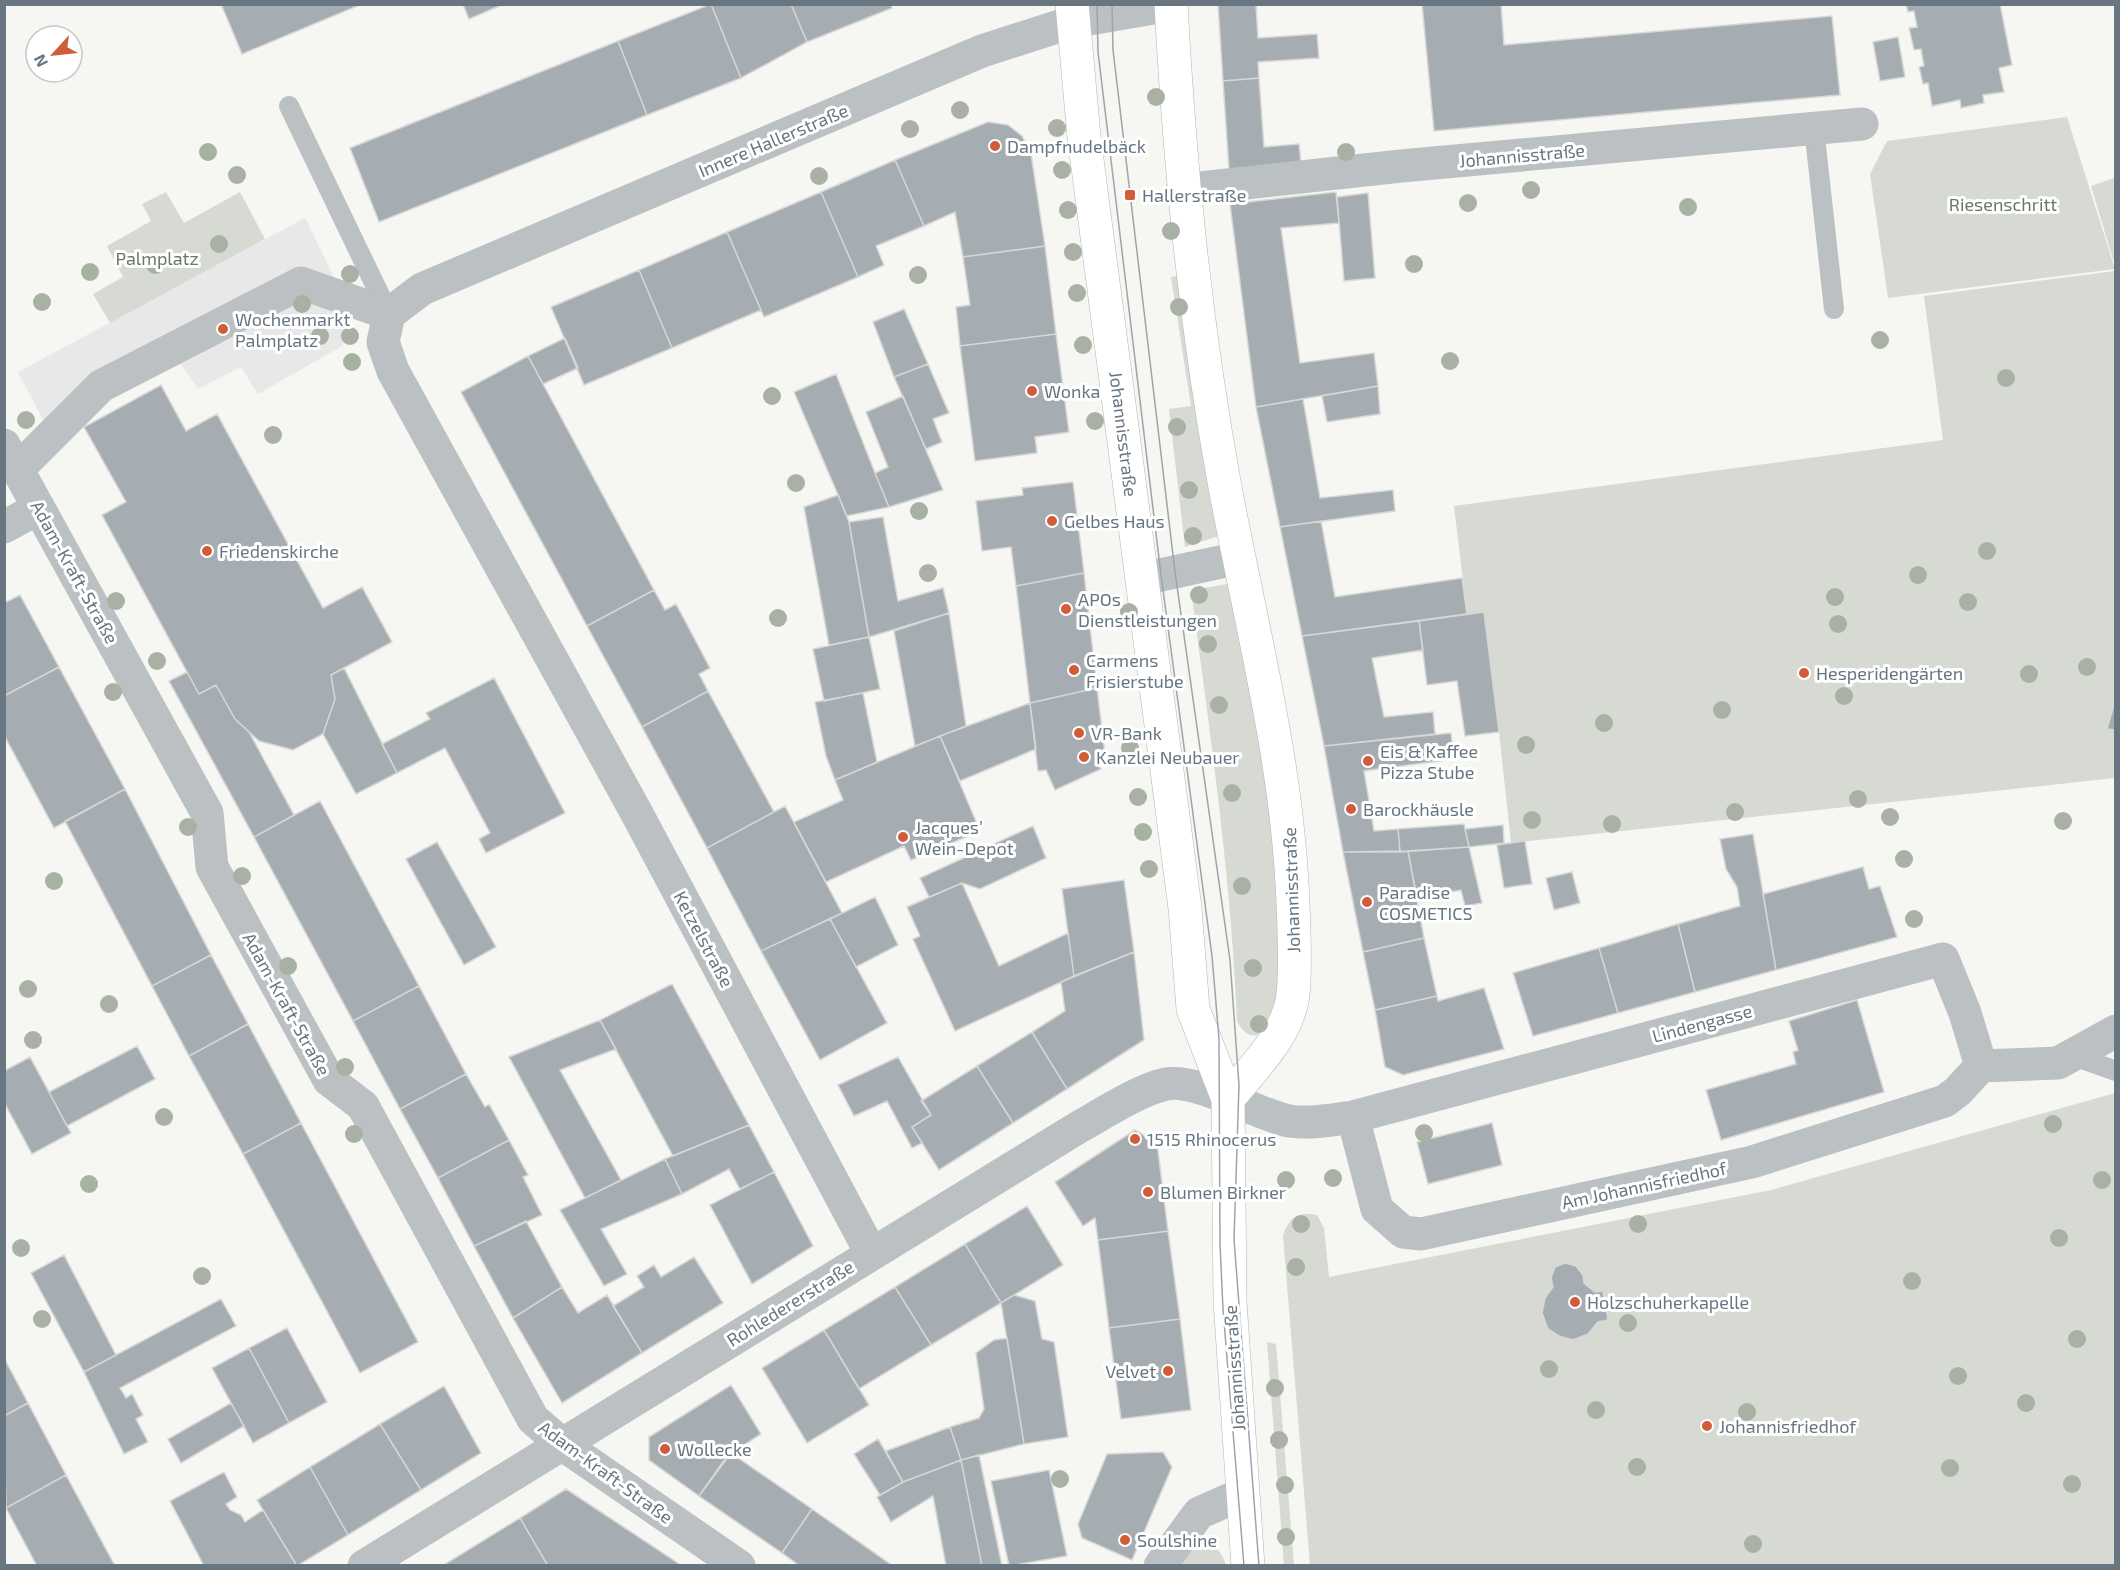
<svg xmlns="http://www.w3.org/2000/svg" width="2120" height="1570" font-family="'Exo 2',sans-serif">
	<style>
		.built { fill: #e7e8e7 }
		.green { fill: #d6dad3 }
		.building { fill: #a6adb2; stroke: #d7d8d6; stroke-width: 1.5 }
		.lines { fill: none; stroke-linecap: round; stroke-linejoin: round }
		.secondary-casing { stroke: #b0b5b9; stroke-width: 34 }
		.lane { stroke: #bbc0c3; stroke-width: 20 }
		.street { stroke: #bbc0c3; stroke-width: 33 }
		.secondary { stroke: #fff; stroke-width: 33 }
		.tram { stroke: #9ea4a9; stroke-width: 1.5 }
		.tree { fill: #a9b1a5 }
		.poi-dot { fill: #d15c39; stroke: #fff; stroke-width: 2 }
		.labels { text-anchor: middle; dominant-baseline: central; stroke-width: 6; stroke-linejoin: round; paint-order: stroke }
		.street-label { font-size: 18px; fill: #687681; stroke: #fff }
		.poi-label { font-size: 18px; fill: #687681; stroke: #fff; text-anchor: start }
		.park-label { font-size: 18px; fill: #6a7966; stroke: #fff }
	</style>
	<rect width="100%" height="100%" fill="#f6f6f3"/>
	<path class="built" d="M305 218 351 312 342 346 258 394 241 367 198 389 179 361 48 429 18 372Z"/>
	<path class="green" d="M2067 117 2115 269 1888 298 1870 174 1887 141Z
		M2114 178 2116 184 2115 266 2091 186Z
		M166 192 184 223 240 192 265 239 110 323 93 294 123 277 107 246 151 221 142 204Z
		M2115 271V778L1511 843 1499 732 1467 614 1454 506 1943 440 1924 296Z
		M1181 275 1222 535 1185 547 1169 409 1191 406 1171 277Z
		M1234 583 1287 895 1272 1030C1256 1038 1246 1039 1237 1021 1231 876 1210 733 1191 590Z
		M2115 1093V1565H1310L1283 1236C1288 1218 1298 1211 1317 1215L1324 1228 1329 1277 1771 1190Z
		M1267 1342 1276 1344 1294 1565H1284Z
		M1200 1543C1215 1543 1222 1552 1226 1565L1178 1566 1194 1545Z"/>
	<path class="building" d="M221 4H362L242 54Z
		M463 4H504L469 19Z
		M711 4H791L807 42 741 78Z
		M711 4 741 78 647 115 618 41Z
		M791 4H890L892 8 807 42Z
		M1218 4H1256L1258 38 1317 34 1319 58 1258 62 1259 78 1223 81Z
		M1422 4H1501L1504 45 1832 16 1840 95 1434 131Z
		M1906 4H2000L2012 65 1999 68 2004 92 1983 95 1984 103 1961 108 1960 100 1932 106 1928 83 1923 84 1919 67 1924 66 1921 49 1914 50 1909 28 1917 27 1914 11 1908 12Z
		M1898 37 1905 77 1880 81 1873 42Z
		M618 41 647 115 379 222 350 148Z
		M1259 78 1264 147 1299 144 1301 164 1229 169 1223 81Z
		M988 122 1008 125 1022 136 1031 154 1045 246 963 257 955 212 924 226 895 160Z
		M895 160 924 226 876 246 884 265 858 277 821 192Z
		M821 192 858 277 764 317 727 232Z
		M1336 192 1339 223 1281 228 1300 363 1374 353 1378 386 1256 407 1230 204Z
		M1368 193 1375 278 1344 281 1337 197Z
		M727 232 761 310 672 348 639 270Z
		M1045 246 1056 334 960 346 956 307 970 305 963 257Z
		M639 270 672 348 584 385 551 307Z
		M904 309 928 364 894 377 873 322Z
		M1056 334 1069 432 1035 437 1037 453 975 461 960 346Z
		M565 338 578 368 543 384 528 356Z
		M528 356 654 590 587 626 461 392Z
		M928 364 949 413 933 419 942 442 926 449 894 377Z
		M836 374 875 473 889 507 847 516 794 392Z
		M161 385 186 431 217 414 323 608 362 587 392 642 331 675 335 699 323 734 293 750 259 741 235 719 216 685 199 694 102 515 126 502 84 427Z
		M1378 386 1380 414 1327 422 1322 396Z
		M903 396 943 490 889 507 875 473 888 467 866 412Z
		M1303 399 1320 498 1393 490 1395 511 1280 527 1256 407Z
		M1073 482 1084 573 1016 586 1011 547 982 551 976 501 1023 495 1022 488Z
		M838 495 849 522 869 637 829 645 804 507Z
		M883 517 898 601 943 588 949 613 869 637 849 522Z
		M1321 521 1335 597 1462 578 1467 614 1302 636 1280 527Z
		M1084 573 1097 688 1030 703 1016 586Z
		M654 590 665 610 676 604 710 668 699 674 708 691 642 727 587 626Z
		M20 595 59 667 4 696V603Z
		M1484 612 1499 732 1465 736 1457 681 1427 685 1419 621Z
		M949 613 966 726 915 746 894 631Z
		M1419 621 1423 650 1372 658 1384 717 1433 712 1435 734 1324 746 1302 636Z
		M869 637 880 689 824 701 813 649Z
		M59 667 125 789 54 828 4 735V696Z
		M344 668 397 773 356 794 323 734 335 699 331 675Z
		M187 672 199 694 216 685 235 719 249 732 294 815 254 837 169 681Z
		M494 678 565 813 486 853 479 839 490 833 445 748 397 773 382 744 430 719 426 713Z
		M1097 688 1106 763 1098 764 1101 769 1055 790 1046 770 1038 771 1030 703Z
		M708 691 774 812 707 848 642 727Z
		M863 693 877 762 835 780 826 756 815 702Z
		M2116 698V730L2107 729Z
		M1030 703 1036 749 960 781 940 736Z
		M1451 733 1454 759 1364 771 1374 831 1398 829 1400 852H1343L1324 746Z
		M940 736 980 831 911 860 904 846 826 882 794 822 843 800 835 780Z
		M125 789 211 955 152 986 65 821Z
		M320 801 419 986 353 1021 254 837Z
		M785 806 842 913 761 951 707 848Z
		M1464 824 1469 847 1400 852 1398 829Z
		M1503 825 1504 843 1469 847 1465 829Z
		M1033 826 1046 858 980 889 962 883 929 897 920 878Z
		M1753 834 1776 970 1695 992 1678 924 1740 906 1737 887 1726 869 1720 839Z
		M1525 841 1532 884 1504 888 1497 845Z
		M437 842 496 947 464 965 406 859Z
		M1469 847 1482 903 1465 906 1461 890 1417 898 1408 851Z
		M1408 851 1424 938 1363 952 1343 852Z
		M1863 867 1869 889 1880 886 1897 937 1776 970 1763 894Z
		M1572 872 1580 903 1554 910 1546 878Z
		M1124 880 1134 952 1074 976 1062 889Z
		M962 883 999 966 1068 933 1074 976 955 1031 913 939 920 936 907 907Z
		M875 897 898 945 856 967 830 919Z
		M830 919 887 1023 820 1060 761 951Z
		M1678 924 1695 992 1618 1013 1599 948Z
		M1424 938 1437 996 1375 1010 1363 952Z
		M1599 948 1618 1013 1533 1036 1513 973Z
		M1134 952 1144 1040 1067 1089 1032 1032 1065 1011 1061 982Z
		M211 955 248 1024 189 1056 152 986Z
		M672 984 749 1125 673 1156 600 1020Z
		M419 986 466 1074 400 1109 353 1021Z
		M1484 988 1504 1049 1403 1075 1385 1067 1375 1010 1437 996 1438 1001Z
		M1857 1000 1884 1092 1721 1140 1706 1090 1796 1064 1793 1052 1798 1050 1789 1021Z
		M600 1020 616 1049 560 1070 621 1180 585 1198 509 1057Z
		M248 1024 301 1123 243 1154 189 1056Z
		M1032 1032 1067 1089 1013 1123 977 1066Z
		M137 1046 155 1079 67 1126 49 1092Z
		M30 1057 71 1133 32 1154 4 1102V1071Z
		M898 1057 931 1115 912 1127 922 1143 912 1148 887 1101 854 1116 838 1085Z
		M977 1066 1013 1123 939 1170 912 1127 931 1115 921 1101Z
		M466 1074 485 1107 489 1104 509 1140 438 1178 400 1109Z
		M301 1123 418 1342 360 1373 243 1154Z
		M1492 1123 1502 1165 1428 1184 1417 1142Z
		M749 1125 774 1172 740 1189 729 1169 682 1194 665 1159Z
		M1135 1130 1157 1143 1168 1231 1098 1240 1095 1218 1083 1226 1055 1182Z
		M509 1140 528 1175 523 1177 542 1215 474 1246 438 1178Z
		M665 1159 682 1194 601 1229 627 1274 604 1286 560 1210Z
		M774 1172 813 1246 752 1284 710 1205Z
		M1027 1206 1063 1265 1001 1303 965 1244Z
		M526 1221 562 1287 513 1318 474 1246Z
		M1168 1231 1180 1319 1109 1328 1098 1240Z
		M965 1244 1001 1303 931 1345 895 1287Z
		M64 1255 116 1355 84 1372 31 1273Z
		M694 1257 723 1303 642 1353 613 1306 644 1287 637 1276 654 1265 661 1277Z
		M1565 1263 1576 1266 1583 1275 1584 1283 1595 1292 1603 1291 1608 1320 1598 1322 1588 1334 1573 1340 1559 1336 1548 1329 1542 1313 1545 1298 1553 1287 1551 1278 1555 1267Z
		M562 1287 578 1313 607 1295 642 1353 562 1403 513 1318Z
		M895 1287 931 1345 859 1389 824 1330Z
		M1014 1295 1035 1301 1042 1339 1054 1342 1068 1437 1024 1444 1001 1303Z
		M221 1299 236 1326 120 1388 126 1398 132 1394 143 1415 136 1419 148 1442 124 1454 84 1372Z
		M1180 1319 1191 1410 1121 1419 1109 1328Z
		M287 1328 327 1402 289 1423 249 1348Z
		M824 1330 869 1405 807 1443 762 1368Z
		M1007 1338 1024 1444 961 1460 950 1427 979 1418 984 1409 976 1353 994 1340Z
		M249 1348 289 1423 253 1443 212 1368Z
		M4 1358 28 1403 4 1416Z
		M731 1385 761 1434 727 1456 699 1496 649 1460V1437Z
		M444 1386 481 1453 421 1490 380 1424Z
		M28 1403 66 1475 6 1508 4 1416Z
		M231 1403 244 1426 181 1463 168 1439Z
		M380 1424 421 1490 348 1535 310 1467Z
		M950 1427 961 1460 903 1482 886 1451Z
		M878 1439 903 1482 880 1495 854 1454Z
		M1163 1452 1172 1467 1132 1560 1082 1538 1078 1524 1107 1454Z
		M731 1453 812 1509 782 1553 699 1496Z
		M979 1455 1002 1566H982L961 1460Z
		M961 1460 982 1566H946L933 1496 891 1522 877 1497 903 1482Z
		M310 1467 348 1535 297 1566 257 1500Z
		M1049 1470 1067 1556 1009 1566 991 1481Z
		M224 1472 237 1497 226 1504 230 1510 241 1515 245 1522 263 1510 297 1566H204L170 1501Z
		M66 1475 115 1566H37L6 1508Z
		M566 1489 675 1561 681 1566H548L520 1518Z
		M812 1509 893 1566H800L782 1553Z
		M520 1518 548 1566H442Z"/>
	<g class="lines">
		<defs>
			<path id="secondary" d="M1072 4 1084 137 1185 908 1193 1009 1228 1099 1230 1301 1248 1566
				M1171 4C1180 169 1195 324 1225 487 1251 626 1288 763 1293 904 1294 934 1296 966 1293 995 1288 1035 1253 1068 1228 1099"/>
		</defs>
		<use href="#secondary" class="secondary-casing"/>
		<path class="lane" d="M289 106 389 314
			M1814 128 1834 309
			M2071 1055 2116 1071"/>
		<path class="street" d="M1182 190 1401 166 1862 124
			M389 314 383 342 393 371 635 810 871 1253
			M389 314 422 289 982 51 1072 22 1171 5
			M4 445 207 813 212 867 329 1080 363 1106 533 1419 563 1445 739 1566
			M18 469 101 386 301 283 389 314
			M4 527 39 508
			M1142 579 1239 558
			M1353 1117 1377 1209 1403 1232 1421 1234 1752 1162 1945 1101 1958 1091 1981 1066 2058 1063 2116 1031
			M364 1566 1079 1127C1102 1114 1141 1089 1166 1084 1198 1078 1257 1115 1289 1121 1311 1124 1332 1120 1353 1117L1943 959 1965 1013 1981 1066
			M1160 1566 1199 1513 1242 1494"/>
		<use href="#secondary" class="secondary"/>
		<path class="tram" d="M1097 4 1098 52 1161 575 1212 956 1219 1039 1220 1244 1223 1309 1244 1566
			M1112 4 1113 50 1175 572 1230 960 1239 1085 1234 1239 1259 1566"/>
	</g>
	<g class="tree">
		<circle cx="1156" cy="97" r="9"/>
		<circle cx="960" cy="110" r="9"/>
		<circle cx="1057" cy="128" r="9"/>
		<circle cx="910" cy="129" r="9"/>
		<circle cx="208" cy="152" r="9"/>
		<circle cx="1346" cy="152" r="9"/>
		<circle cx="1062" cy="170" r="9"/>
		<circle cx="237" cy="175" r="9"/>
		<circle cx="819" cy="176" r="9"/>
		<circle cx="1531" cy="190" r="9"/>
		<circle cx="1468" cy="203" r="9"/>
		<circle cx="1688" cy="207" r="9"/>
		<circle cx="1068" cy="210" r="9"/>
		<circle cx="1171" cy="231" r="9"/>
		<circle cx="219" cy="244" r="9"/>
		<circle cx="1073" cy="252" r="9"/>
		<circle cx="1414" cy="264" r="9"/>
		<circle cx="155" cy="265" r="9"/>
		<circle cx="90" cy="272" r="9"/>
		<circle cx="350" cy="274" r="9"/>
		<circle cx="918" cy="275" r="9"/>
		<circle cx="1077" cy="293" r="9"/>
		<circle cx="42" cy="302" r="9"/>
		<circle cx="302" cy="304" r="9"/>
		<circle cx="1179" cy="307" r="9"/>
		<circle cx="320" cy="336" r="9"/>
		<circle cx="350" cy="336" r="9"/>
		<circle cx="1880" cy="340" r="9"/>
		<circle cx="1083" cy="345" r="9"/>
		<circle cx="1450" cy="361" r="9"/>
		<circle cx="352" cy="362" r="9"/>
		<circle cx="2006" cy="378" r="9"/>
		<circle cx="772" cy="396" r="9"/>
		<circle cx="26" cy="420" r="9"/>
		<circle cx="1095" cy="421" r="9"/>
		<circle cx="1177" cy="427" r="9"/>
		<circle cx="273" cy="435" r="9"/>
		<circle cx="796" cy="483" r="9"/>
		<circle cx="1189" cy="490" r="9"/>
		<circle cx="919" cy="511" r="9"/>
		<circle cx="1193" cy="536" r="9"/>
		<circle cx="1987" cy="551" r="9"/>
		<circle cx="928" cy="573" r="9"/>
		<circle cx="1918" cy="575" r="9"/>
		<circle cx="1199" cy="595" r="9"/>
		<circle cx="1835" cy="597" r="9"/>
		<circle cx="116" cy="601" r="9"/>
		<circle cx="1968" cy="602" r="9"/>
		<circle cx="1129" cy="612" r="9"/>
		<circle cx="778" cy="618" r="9"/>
		<circle cx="1838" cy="624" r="9"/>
		<circle cx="1208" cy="644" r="9"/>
		<circle cx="157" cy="661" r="9"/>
		<circle cx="2087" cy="667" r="9"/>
		<circle cx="2029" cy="674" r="9"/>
		<circle cx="113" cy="692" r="9"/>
		<circle cx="1844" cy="696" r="9"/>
		<circle cx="1219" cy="705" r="9"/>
		<circle cx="1722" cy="710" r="9"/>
		<circle cx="1604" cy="723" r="9"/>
		<circle cx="1526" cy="745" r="9"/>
		<circle cx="1130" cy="748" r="9"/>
		<circle cx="1232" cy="793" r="9"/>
		<circle cx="1138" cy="797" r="9"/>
		<circle cx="1858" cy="799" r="9"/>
		<circle cx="1735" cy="812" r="9"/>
		<circle cx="1890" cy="817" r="9"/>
		<circle cx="1532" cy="820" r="9"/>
		<circle cx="2063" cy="821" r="9"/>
		<circle cx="1612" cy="824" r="9"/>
		<circle cx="188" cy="827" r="9"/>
		<circle cx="1143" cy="832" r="9"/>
		<circle cx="1904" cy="859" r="9"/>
		<circle cx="1149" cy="869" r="9"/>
		<circle cx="242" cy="876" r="9"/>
		<circle cx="54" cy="881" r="9"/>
		<circle cx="1242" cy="886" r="9"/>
		<circle cx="1914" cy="919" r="9"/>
		<circle cx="288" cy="966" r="9"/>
		<circle cx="1253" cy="968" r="9"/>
		<circle cx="28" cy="989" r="9"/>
		<circle cx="109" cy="1004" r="9"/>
		<circle cx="1259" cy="1024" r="9"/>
		<circle cx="33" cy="1040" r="9"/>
		<circle cx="345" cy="1067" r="9"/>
		<circle cx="164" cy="1117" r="9"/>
		<circle cx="2053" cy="1124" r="9"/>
		<circle cx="1424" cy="1133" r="9"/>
		<circle cx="354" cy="1134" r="9"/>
		<circle cx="1333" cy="1178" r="9"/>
		<circle cx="1286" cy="1180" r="9"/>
		<circle cx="2102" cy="1180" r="9"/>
		<circle cx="89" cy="1184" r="9"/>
		<circle cx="1301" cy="1224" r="9"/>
		<circle cx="1638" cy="1224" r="9"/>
		<circle cx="2059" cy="1238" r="9"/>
		<circle cx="21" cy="1248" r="9"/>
		<circle cx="1296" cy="1267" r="9"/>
		<circle cx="202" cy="1276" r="9"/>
		<circle cx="1912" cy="1281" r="9"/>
		<circle cx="42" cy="1319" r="9"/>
		<circle cx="1628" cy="1323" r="9"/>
		<circle cx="2077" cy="1339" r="9"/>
		<circle cx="1549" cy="1369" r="9"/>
		<circle cx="1958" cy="1376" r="9"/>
		<circle cx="1275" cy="1388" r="9"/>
		<circle cx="2026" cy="1403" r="9"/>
		<circle cx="1596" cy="1410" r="9"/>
		<circle cx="1747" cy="1412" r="9"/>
		<circle cx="1279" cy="1440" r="9"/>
		<circle cx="1637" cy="1467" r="9"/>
		<circle cx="1950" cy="1468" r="9"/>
		<circle cx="1060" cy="1479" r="9"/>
		<circle cx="2072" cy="1484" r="9"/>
		<circle cx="1285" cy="1485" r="9"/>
		<circle cx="1286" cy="1537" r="9"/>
		<circle cx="1753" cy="1544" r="9"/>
	</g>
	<g class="poi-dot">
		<circle cx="995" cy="146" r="6"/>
		<rect x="1124" y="189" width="12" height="12" rx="3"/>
		<circle cx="223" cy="329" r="6"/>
		<circle cx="1032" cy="391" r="6"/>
		<circle cx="1052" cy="521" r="6"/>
		<circle cx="207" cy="551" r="6"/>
		<circle cx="1066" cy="609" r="6"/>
		<circle cx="1074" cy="670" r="6"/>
		<circle cx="1804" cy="673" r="6"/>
		<circle cx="1079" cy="733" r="6"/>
		<circle cx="1084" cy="757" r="6"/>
		<circle cx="1368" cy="761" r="6"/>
		<circle cx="1351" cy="809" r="6"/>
		<circle cx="903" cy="837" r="6"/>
		<circle cx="1367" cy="902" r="6"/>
		<circle cx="1135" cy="1139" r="6"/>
		<circle cx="1148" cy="1192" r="6"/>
		<circle cx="1575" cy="1302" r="6"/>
		<circle cx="1168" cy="1371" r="6"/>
		<circle cx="1707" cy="1426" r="6"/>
		<circle cx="665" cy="1449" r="6"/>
		<circle cx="1125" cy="1540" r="6"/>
	</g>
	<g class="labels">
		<g class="street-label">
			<text transform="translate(773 140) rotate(-23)">Innere Hallerstraße</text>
			<text transform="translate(1522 155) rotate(-5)">Johannisstraße</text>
			<text transform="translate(1124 434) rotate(83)">Johannisstraße</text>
			<text transform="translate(75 572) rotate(61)">Adam-Kraft-Straße</text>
			<text transform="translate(1291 890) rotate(-92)">Johannisstraße</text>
			<text transform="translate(704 939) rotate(62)">Ketzelstraße</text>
			<text transform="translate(287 1004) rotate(61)">Adam-Kraft-Straße</text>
			<text transform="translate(1702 1023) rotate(-15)">Lindengasse</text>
			<text transform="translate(1644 1185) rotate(-12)">Am Johannisfriedhof</text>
			<text transform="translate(790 1303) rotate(-32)">Rohledererstraße</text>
			<text transform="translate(1234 1368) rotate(-94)">Johannisstraße</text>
			<text transform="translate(606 1472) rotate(36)">Adam-Kraft-Straße</text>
		</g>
		<g class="poi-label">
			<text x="1007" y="146">Dampfnudelbäck</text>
			<text x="1142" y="195">Hallerstraße</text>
			<text x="235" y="319">Wochenmarkt<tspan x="235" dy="21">Palmplatz</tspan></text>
			<text x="1044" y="391">Wonka</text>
			<text x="1064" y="521">Gelbes Haus</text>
			<text x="219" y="551">Friedenskirche</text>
			<text x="1078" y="599">APOs<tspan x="1078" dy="21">Dienstleistungen</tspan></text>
			<text x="1086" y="660">Carmens<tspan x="1086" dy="21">Frisierstube</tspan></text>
			<text x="1816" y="673">Hesperidengärten</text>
			<text x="1091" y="733">VR-Bank</text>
			<text x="1380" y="751">Eis &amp; Kaffee<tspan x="1380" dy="21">Pizza Stube</tspan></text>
			<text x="1096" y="757">Kanzlei Neubauer</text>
			<text x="1363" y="809">Barockhäusle</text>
			<text x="915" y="827">Jacques’<tspan x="915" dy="21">Wein-Depot</tspan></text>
			<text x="1379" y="892">Paradise<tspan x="1379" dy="21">COSMETICS</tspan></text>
			<text x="1147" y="1139">1515 Rhinocerus</text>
			<text x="1160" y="1192">Blumen Birkner</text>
			<text x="1587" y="1302">Holzschuherkapelle</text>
			<text x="1156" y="1371" text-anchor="end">Velvet</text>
			<text x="1719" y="1426">Johannisfriedhof</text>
			<text x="677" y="1449">Wollecke</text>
			<text x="1137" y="1540">Soulshine</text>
		</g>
		<g class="park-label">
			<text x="2003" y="204">Riesenschritt</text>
			<text x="157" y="258">Palmplatz</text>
		</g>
	</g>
	<rect width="2120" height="1570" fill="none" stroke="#687681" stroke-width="12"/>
	<g transform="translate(54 54) rotate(243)"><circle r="28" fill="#ffffff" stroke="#c3c8cd" stroke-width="1.5"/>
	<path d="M0-4.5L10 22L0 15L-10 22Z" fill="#d15c39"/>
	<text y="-9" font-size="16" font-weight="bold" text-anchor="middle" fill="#687681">N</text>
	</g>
</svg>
